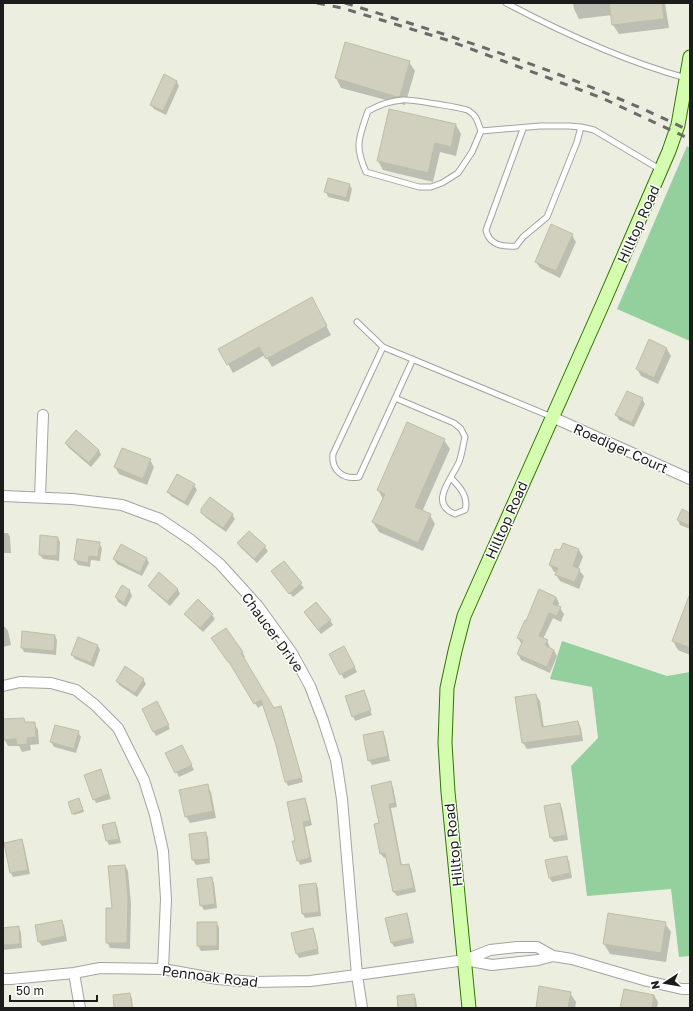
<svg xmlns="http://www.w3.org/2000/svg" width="693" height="1011" font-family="'Golos Text',sans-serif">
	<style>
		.forest { fill: #93d09e }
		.shadow { fill: #0003 }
		.building { fill: #d1cfbe; stroke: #c0bea2 }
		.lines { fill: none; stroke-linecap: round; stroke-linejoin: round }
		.service-casing { stroke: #a3a3a3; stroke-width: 7 }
		.minor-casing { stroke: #a3a3a3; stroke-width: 12 }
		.secondary-casing { stroke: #317500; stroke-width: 15 }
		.service { stroke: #fff; stroke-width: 5 }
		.minor { stroke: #fff; stroke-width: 10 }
		.secondary { stroke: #d4fdb0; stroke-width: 13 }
		.rail { stroke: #6a6a6a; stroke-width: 3; stroke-dasharray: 8 8; stroke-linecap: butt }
		.labels { text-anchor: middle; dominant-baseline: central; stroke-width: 3; stroke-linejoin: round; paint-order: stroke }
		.street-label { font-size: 14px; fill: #1c1c1c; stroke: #fff }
	</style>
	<rect width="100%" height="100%" fill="#eceee0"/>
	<path class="forest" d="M687 146 690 148V341L617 309Z
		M562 641 667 676 690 672V956L679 957 671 889 587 896 571 766 598 738 592 687 550 679Z"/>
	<path class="shadow" d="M573 3H665L669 28 619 34 613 25 612 15 579 19 574 9Z
		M346 44 409 62 415 71 405 105 341 88 336 78Z
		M177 82 179 86 166 115 154 109 151 105Z
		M456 125 461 134 456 156 440 152 433 182 383 170 378 161Z
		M349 184 352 189 349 202 328 197 326 192Z
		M572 235 576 242 560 278 540 268 536 262Z
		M316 306 331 335 272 367 265 355 233 373 220 349Z
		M667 349 671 356 658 384 641 376 637 369Z
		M627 392 642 399 645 404 634 427 619 420 616 415Z
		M444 440 450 449 422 512 430 515 435 524 423 551 379 532 373 522 383 499 378 490Z
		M66 444 99 450 101 455 91 467 69 448Z
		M150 460 154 467 147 485 119 474 115 467Z
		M194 485 197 490 188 506 171 496 168 492Z
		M202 512 232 514 235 519 226 532 205 517Z
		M690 514V529L680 525 678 520Z
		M3 533H8L10 537 11 553H3Z
		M58 538 60 542 59 561 43 559 40 555Z
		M78 540 99 543 102 548 100 561 91 560 90 567 78 565 75 560Z
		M238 544 265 547 268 551 257 563 241 548Z
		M563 544 579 550 583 557 578 569 584 576 579 589 560 581 556 575 557 573 554 572 550 565 560 552Z
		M114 559H147L149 563 142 576 117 564Z
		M284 562 304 588 293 597 275 576Z
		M159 574 178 590 180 594 170 606 152 590 149 586Z
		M123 587 130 591 132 596 126 607 118 602 116 597Z
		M556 597 559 603 558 607 560 608 564 614 561 622 553 618 543 639 547 641 550 647V649L554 650 557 656 550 673 521 660 518 654 522 645 518 638Z
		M690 604V655L678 650 673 641Z
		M185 614 212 615 215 619 203 632 188 618Z
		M307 616 330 620 333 625 321 634Z
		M3 627H5L8 631 11 645 3 647Z
		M226 629 242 652 245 657 243 658 274 709 280 707 283 711 303 782 288 786 286 782 276 745 264 704 258 708 232 665Z
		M55 636 57 640 56 655 24 652 22 648Z
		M98 646 100 650 94 667 75 659 72 655Z
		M344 647 357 672 344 679 331 654Z
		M143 679 146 684 137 697 119 685 117 681Z
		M363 691 372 715 355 721 353 716Z
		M536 695 540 701 544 728 578 722 581 728 583 741 527 749 523 743 516 698Z
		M159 707 170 729 156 736 143 709Z
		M24 719 26 723H34L38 730 39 744 30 745 31 750 22 752 19 746H8L4 739 3 720Z
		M78 732 81 737 76 753 54 747 51 742Z
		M382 732 385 736 390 761 372 765 369 760Z
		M184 750 194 770 179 777 167 753Z
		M100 771 111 799 96 803 94 799Z
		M390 783 393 787 397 807 391 808 402 866 408 865 411 869 416 892 397 896 394 892 387 857 384 858 381 854Z
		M207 785 211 792 216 818 190 823 186 816Z
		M305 799 307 804 312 825 305 827 312 862 300 865 298 860 296 841Z
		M80 801 84 812 74 815 73 813Z
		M559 804 562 808 568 840 554 842 551 838 545 806Z
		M115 823 117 827 121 843 109 845 107 841 103 825Z
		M205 833 208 837 210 863 196 865 193 860 190 834Z
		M21 840 24 845 30 874 13 877 11 873 5 844Z
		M566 857 569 861 572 878 552 882 549 877Z
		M125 866 128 871 131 904 130 949 110 948 107 942 113 909Z
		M212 879 214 883 217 908 204 910 201 905Z
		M316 884 318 888 321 916 305 918 303 914Z
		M407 914 409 919 414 943 394 947 392 943Z
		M609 914 665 923 671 932 666 962 610 954 604 944Z
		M61 921 64 925 67 941 42 946 39 942 36 926Z
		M198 923H216L219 927V950L201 951 198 946Z
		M18 927 21 932 22 948 3 950V929Z
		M313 930 315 934 319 954 299 958 297 954Z
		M570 993 576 1002 575 1008H537Z
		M129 994 132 998 133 1008H115Z
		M414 995 416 999 417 1008H399Z
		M654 995 658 1002 657 1008H621Z"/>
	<path class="building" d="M609 3H662L664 19 612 25Z
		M345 42 410 61 400 96 397 97 335 78Z
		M164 74 177 81 163 111 150 105Z
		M389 109 456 124 451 147 435 143 428 173 377 161Z
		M328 178 350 184 346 198 324 192Z
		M551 224 573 234 556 271 535 262Z
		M312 297 327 326 266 359 259 347 227 365 218 349Z
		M649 339 667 348 654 378 636 369Z
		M627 391 643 398 632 423 615 415Z
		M407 422 445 439 415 507 431 514 418 543 372 522 385 494 377 490Z
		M76 430 99 450 89 463 65 443Z
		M122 448 151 459 143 479 114 467Z
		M177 474 195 484 185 502 167 492Z
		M210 497 233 514 223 528 201 513V509Z
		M682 509 690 513V526L677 520Z
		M249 531 266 546 254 559 237 543Z
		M40 535 58 537 57 556 39 555Z
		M77 539 100 542 98 557 89 556 88 563 74 560Z
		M563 543 579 549 573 566 580 569 575 582 555 575 558 568 549 565 555 549 560 550Z
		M121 544 147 558 140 573 113 559Z
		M284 561 302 583 289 594 271 571Z
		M159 572 178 589 167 602 148 586Z
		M122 585 130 590 124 603 115 597Z
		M539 589 556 597 553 604 561 607 557 616 549 613 539 636 548 640 545 645 554 650 547 667 517 654 523 640 517 638 525 620 526 621Z
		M689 596H690V648L672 641Z
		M198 599 213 614 200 628 184 614Z
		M316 602 331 620 318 630 304 612Z
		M226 628 243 652 241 653 274 708 281 706 302 778 285 782 276 745 261 700 254 704 229 662H228L211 638Z
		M22 631 55 635 54 651 21 648Z
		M78 637 98 645 91 663 71 655Z
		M344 646 355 667 340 675 329 654Z
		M125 666 144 679 135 693 116 681Z
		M364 690 371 710 352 717 345 696Z
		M536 694 542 727 578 721 581 735 522 743 515 697Z
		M157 701 169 725 153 732 142 709Z
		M24 718 25 722H35L36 737 27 738V744L17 745 16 739 3 740V719Z
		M55 725 79 731 74 749 50 742Z
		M383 731 388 756 368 761 363 735Z
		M182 745 192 765 175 773 165 753Z
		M101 769 109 794 93 800 84 775Z
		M391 781 395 803 389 804 401 865 409 864 414 888 393 892 385 853 380 854 374 824 379 823 371 786Z
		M208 784 213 811 185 817 179 790Z
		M79 798 83 810 72 814 68 802Z
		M305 798 310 821 303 822 310 858 297 861 292 841H295L287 802Z
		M560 803 566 835 550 838 544 806Z
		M115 822 119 839 106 841 102 825Z
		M206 832 209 859 192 860 189 834Z
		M22 839 28 870 10 873 4 843Z
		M567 856 570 873 549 878 545 860Z
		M125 865 128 898 127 943H106V908H112L108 866Z
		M212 877 215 904 200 906 197 879Z
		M316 883 319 912 302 914 299 885Z
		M407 913 412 938 391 943 385 918Z
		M608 913 666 922 661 953 603 944Z
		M62 920 65 936 38 942 35 925Z
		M197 922H217V946H197Z
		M19 926 20 944 3 945V928Z
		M313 928 318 949 296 954 291 933Z
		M539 986 571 992 568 1008H536Z
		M624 989 654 995 652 1008H620Z
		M130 993 132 1008H114L113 995Z
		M414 994 416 1008H398L397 996Z"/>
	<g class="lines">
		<defs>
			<path id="service" d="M506 3C563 33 623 61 686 78
				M523 129 486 230C489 245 502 247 516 246L523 237 547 217 577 142 581 127
				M481 131C478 123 477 116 469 111 466 108 408 99 402 100 390 101 379 105 368 111 359 138 354 145 366 172L419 187H431L442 183 458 173 472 152 481 131 540 126H569L581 127 594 130 661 170
				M357 322 383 347 552 417
				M383 347 333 454C331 470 343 480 359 477L413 359
				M395 398 454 423 461 429 465 437C463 445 462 454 459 462 452 479 428 503 455 514L465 510C469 497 460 487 451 478"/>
			<path id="minor" d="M552 417 690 479
				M3 496 72 499 122 505 160 519 191 540 220 564 258 606 292 653 310 686 323 720 336 760 342 799 357 975 362 1008
				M40 497 43 415
				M3 686 20 682 51 683 76 690 95 705 118 728 144 780 155 815 163 851 166 899 163 969
				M465 960 492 965 538 960 553 956
				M74 973 80 1008
				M3 979H11L74 973 100 968 163 969 218 979 254 982 310 981 357 975 465 960 490 950 517 947H537L553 956 572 959 647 981 682 989H690"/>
			<path id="secondary" d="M469 1008 448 792 445 743 447 688 455 651 464 616 601 308 669 151 678 125 690 57"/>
		</defs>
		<use href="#service" class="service-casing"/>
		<use href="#minor" class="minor-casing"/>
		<use href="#secondary" class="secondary-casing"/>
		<use href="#service" class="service"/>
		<use href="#minor" class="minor"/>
		<use href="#secondary" class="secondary"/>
		<path class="rail" d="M317 3 342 8 447 40 602 98 690 139
			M345 3C462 39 580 77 690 131"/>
	</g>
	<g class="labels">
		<g class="street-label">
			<text transform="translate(638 224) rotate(-66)">Hilltop Road</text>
			<text transform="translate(621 448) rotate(24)">Roediger Court</text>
			<text transform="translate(506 520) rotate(-66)">Hilltop Road</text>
			<text transform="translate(273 632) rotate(54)">Chaucer Drive</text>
			<text transform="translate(453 845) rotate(-96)">Hilltop Road</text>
			<text transform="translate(210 976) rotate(7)">Pennoak Road</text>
		</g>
	</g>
	<rect width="693" height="1011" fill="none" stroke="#1c1c1c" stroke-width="8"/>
	<g transform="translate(665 983) rotate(258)" stroke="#ffffff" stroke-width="3" paint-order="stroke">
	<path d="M0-3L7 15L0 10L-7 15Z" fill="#1c1c1c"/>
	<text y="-6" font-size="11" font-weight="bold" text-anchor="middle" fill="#1c1c1c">N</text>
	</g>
	<path d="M10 995v6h87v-6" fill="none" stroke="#1c1c1c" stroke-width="2"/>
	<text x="16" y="995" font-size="12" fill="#1c1c1c" stroke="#ffffff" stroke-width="3" paint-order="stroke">50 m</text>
</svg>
